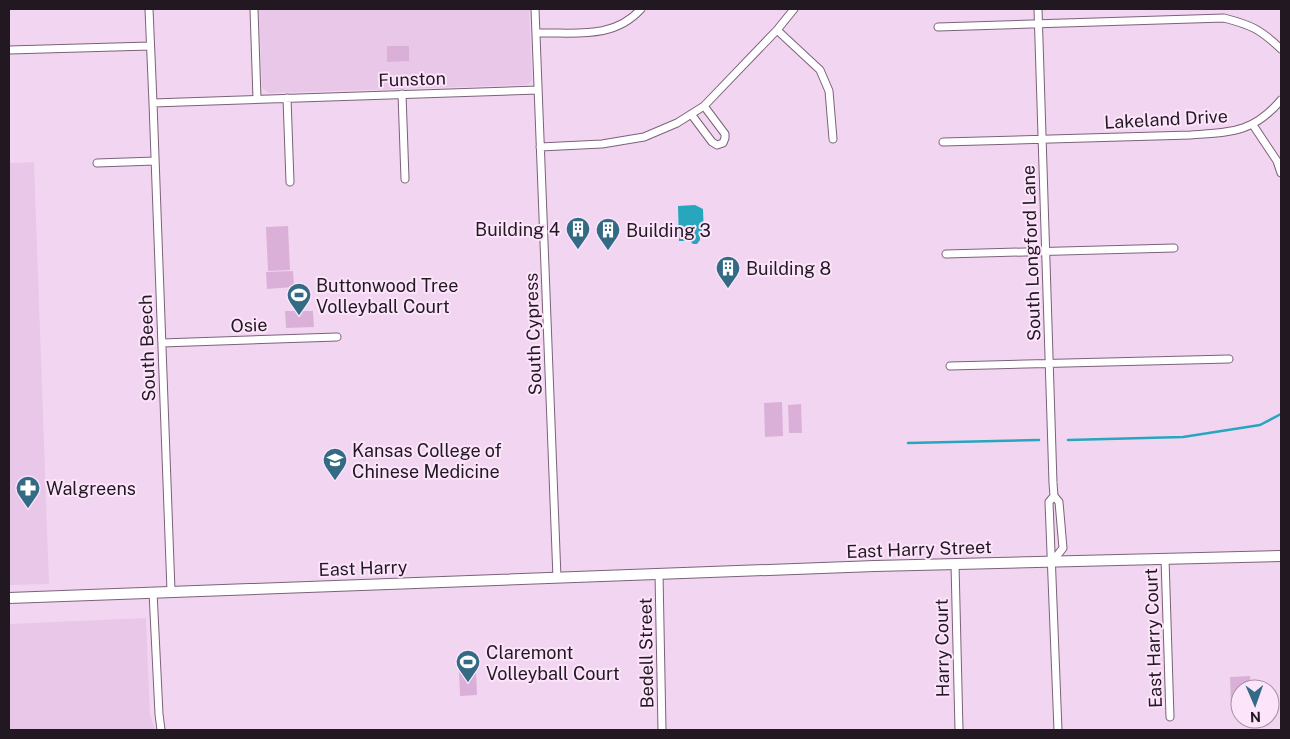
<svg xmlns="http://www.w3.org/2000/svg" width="1290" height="739" font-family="'Public Sans',sans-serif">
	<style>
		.built { fill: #e9c7e8 }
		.green { fill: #dab0d9 }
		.water { fill: #27a6bd }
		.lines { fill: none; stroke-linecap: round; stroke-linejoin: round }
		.stream { stroke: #27a6bd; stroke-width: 2.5 }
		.street-casing { stroke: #7b627a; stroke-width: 9 }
		.secondary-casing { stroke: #7b627a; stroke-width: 12 }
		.street { stroke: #fff; stroke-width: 7 }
		.secondary { stroke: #fff; stroke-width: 10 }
		.labels { text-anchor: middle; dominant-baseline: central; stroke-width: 4; stroke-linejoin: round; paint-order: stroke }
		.street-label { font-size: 18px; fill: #221822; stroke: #fce5fb }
		.poi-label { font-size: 18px; fill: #221822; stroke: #fce5fb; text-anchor: start }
	</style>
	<rect width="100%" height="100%" fill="#f2d6f1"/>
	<path class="built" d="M259 9H529L532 80 530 83 525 85 269 93 262 88Z
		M34 162 49 584 9 585V163Z
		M146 618 150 714 155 730H9V624Z"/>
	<path class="green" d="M387 46H409V61L387 62Z
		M288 226 290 270 268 271 266 227Z
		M293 271 294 287 267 289 266 272Z
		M285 311H313L314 327 286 328Z
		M782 402 783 436 765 437 764 403Z
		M801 404 802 433H789L788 405Z
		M476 670 477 695 460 696 459 671Z
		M1250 676 1251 689H1240V706H1231L1230 677Z"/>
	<path class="water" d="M695 205 703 209 704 237H700V240L697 244H693L690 241H679L678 206Z"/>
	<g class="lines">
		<path class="stream" d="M1068 440 1183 437 1260 425 1281 414
			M908 443 1039 440"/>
		<defs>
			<path id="street" d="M149 9 153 103 171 591
				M254 9 257 99
				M535 9 557 578
				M1038 9 1053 483 1054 496 1049 502 1058 730
				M938 27 1224 18C1251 25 1260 29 1281 49
				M777 30 820 70 829 91 833 139
				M536 33C575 32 613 40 641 9
				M9 50 150 46
				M402 94 405 179
				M287 98 290 182
				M153 103 538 90
				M691 114 712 142 717 145 723 143 725 138V134L704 106
				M1253 125 1277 161 1281 173
				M943 142 1191 135C1231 132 1253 133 1281 100
				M540 147 602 144 644 137 677 123 704 106 777 30 794 9
				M97 163 155 161
				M946 254 1174 248
				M162 343 337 337
				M950 366 1229 359
				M1165 558 1170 717
				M1052 562 1063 548 1059 502 1054 496
				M955 564 959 730
				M659 574 662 730
				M153 592 159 714 161 730"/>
			<path id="secondary" d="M9 598 875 566 1281 556"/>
		</defs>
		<use href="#street" class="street-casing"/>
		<use href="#secondary" class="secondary-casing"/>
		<use href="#street" class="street"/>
		<use href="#secondary" class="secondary"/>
	</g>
	<defs>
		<symbol id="building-pin" viewBox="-11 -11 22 30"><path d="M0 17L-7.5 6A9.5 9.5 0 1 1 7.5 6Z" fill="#336b85" stroke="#fce5fb"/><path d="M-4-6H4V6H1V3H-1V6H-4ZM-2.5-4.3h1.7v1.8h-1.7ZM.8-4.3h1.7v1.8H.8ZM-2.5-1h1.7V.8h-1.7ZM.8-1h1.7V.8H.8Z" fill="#fff"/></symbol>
		<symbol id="stadium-pin" viewBox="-11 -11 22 30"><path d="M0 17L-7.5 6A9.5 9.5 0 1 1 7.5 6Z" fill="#336b85" stroke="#fce5fb"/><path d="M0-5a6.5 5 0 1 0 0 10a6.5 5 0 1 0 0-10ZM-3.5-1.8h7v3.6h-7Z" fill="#fff"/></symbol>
		<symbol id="school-pin" viewBox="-11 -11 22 30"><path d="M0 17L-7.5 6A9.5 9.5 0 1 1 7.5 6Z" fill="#336b85" stroke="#fce5fb"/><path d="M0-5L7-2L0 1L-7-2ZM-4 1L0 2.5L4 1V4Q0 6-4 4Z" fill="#fff"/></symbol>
		<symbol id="pharmacy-pin" viewBox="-11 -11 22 30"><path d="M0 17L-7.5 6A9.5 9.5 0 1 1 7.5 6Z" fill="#336b85" stroke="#fce5fb"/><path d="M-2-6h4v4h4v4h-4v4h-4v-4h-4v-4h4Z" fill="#fff"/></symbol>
	</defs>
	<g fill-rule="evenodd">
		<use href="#building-pin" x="564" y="215" width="28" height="38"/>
		<use href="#building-pin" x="594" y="216" width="28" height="38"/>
		<use href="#building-pin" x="714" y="254" width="28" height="38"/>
		<use href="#stadium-pin" x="285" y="281" width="28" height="38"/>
		<use href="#school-pin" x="321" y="446" width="28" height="38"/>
		<use href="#pharmacy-pin" x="14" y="474" width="28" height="38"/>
		<use href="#stadium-pin" x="454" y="648" width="28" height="38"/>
	</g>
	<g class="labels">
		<g class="street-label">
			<text transform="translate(412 79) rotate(-2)">Funston</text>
			<text transform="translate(1166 119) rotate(-3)">Lakeland Drive</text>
			<text transform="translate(1031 253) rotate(-92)">South Longford Lane</text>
			<text transform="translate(249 325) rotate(-2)">Osie</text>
			<text transform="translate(533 334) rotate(-92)">South Cypress</text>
			<text transform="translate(147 348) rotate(-92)">South Beech</text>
			<text transform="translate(919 549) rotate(-2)">East Harry Street</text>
			<text transform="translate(363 568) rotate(-2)">East Harry</text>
			<text transform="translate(1153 638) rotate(-92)">East Harry Court</text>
			<text transform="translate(942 648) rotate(-91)">Harry Court</text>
			<text transform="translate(646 653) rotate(-91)">Bedell Street</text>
		</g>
		<g class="poi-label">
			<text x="560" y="229" text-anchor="end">Building 4</text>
			<text x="626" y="230">Building 3</text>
			<text x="746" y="268">Building 8</text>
			<text x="316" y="285">Buttonwood Tree<tspan x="316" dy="21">Volleyball Court</tspan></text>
			<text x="352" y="450">Kansas College of<tspan x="352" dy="21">Chinese Medicine</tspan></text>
			<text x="46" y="488">Walgreens</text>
			<text x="486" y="652">Claremont<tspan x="486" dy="21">Volleyball Court</tspan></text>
		</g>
	</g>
	<rect width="1290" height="739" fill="none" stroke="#221822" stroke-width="20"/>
	<g transform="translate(1255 704) rotate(178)"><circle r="24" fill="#fce5fb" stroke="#a593a4"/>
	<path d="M0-4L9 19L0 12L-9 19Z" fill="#336b85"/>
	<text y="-8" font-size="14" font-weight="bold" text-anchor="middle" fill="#221822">N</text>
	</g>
</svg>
